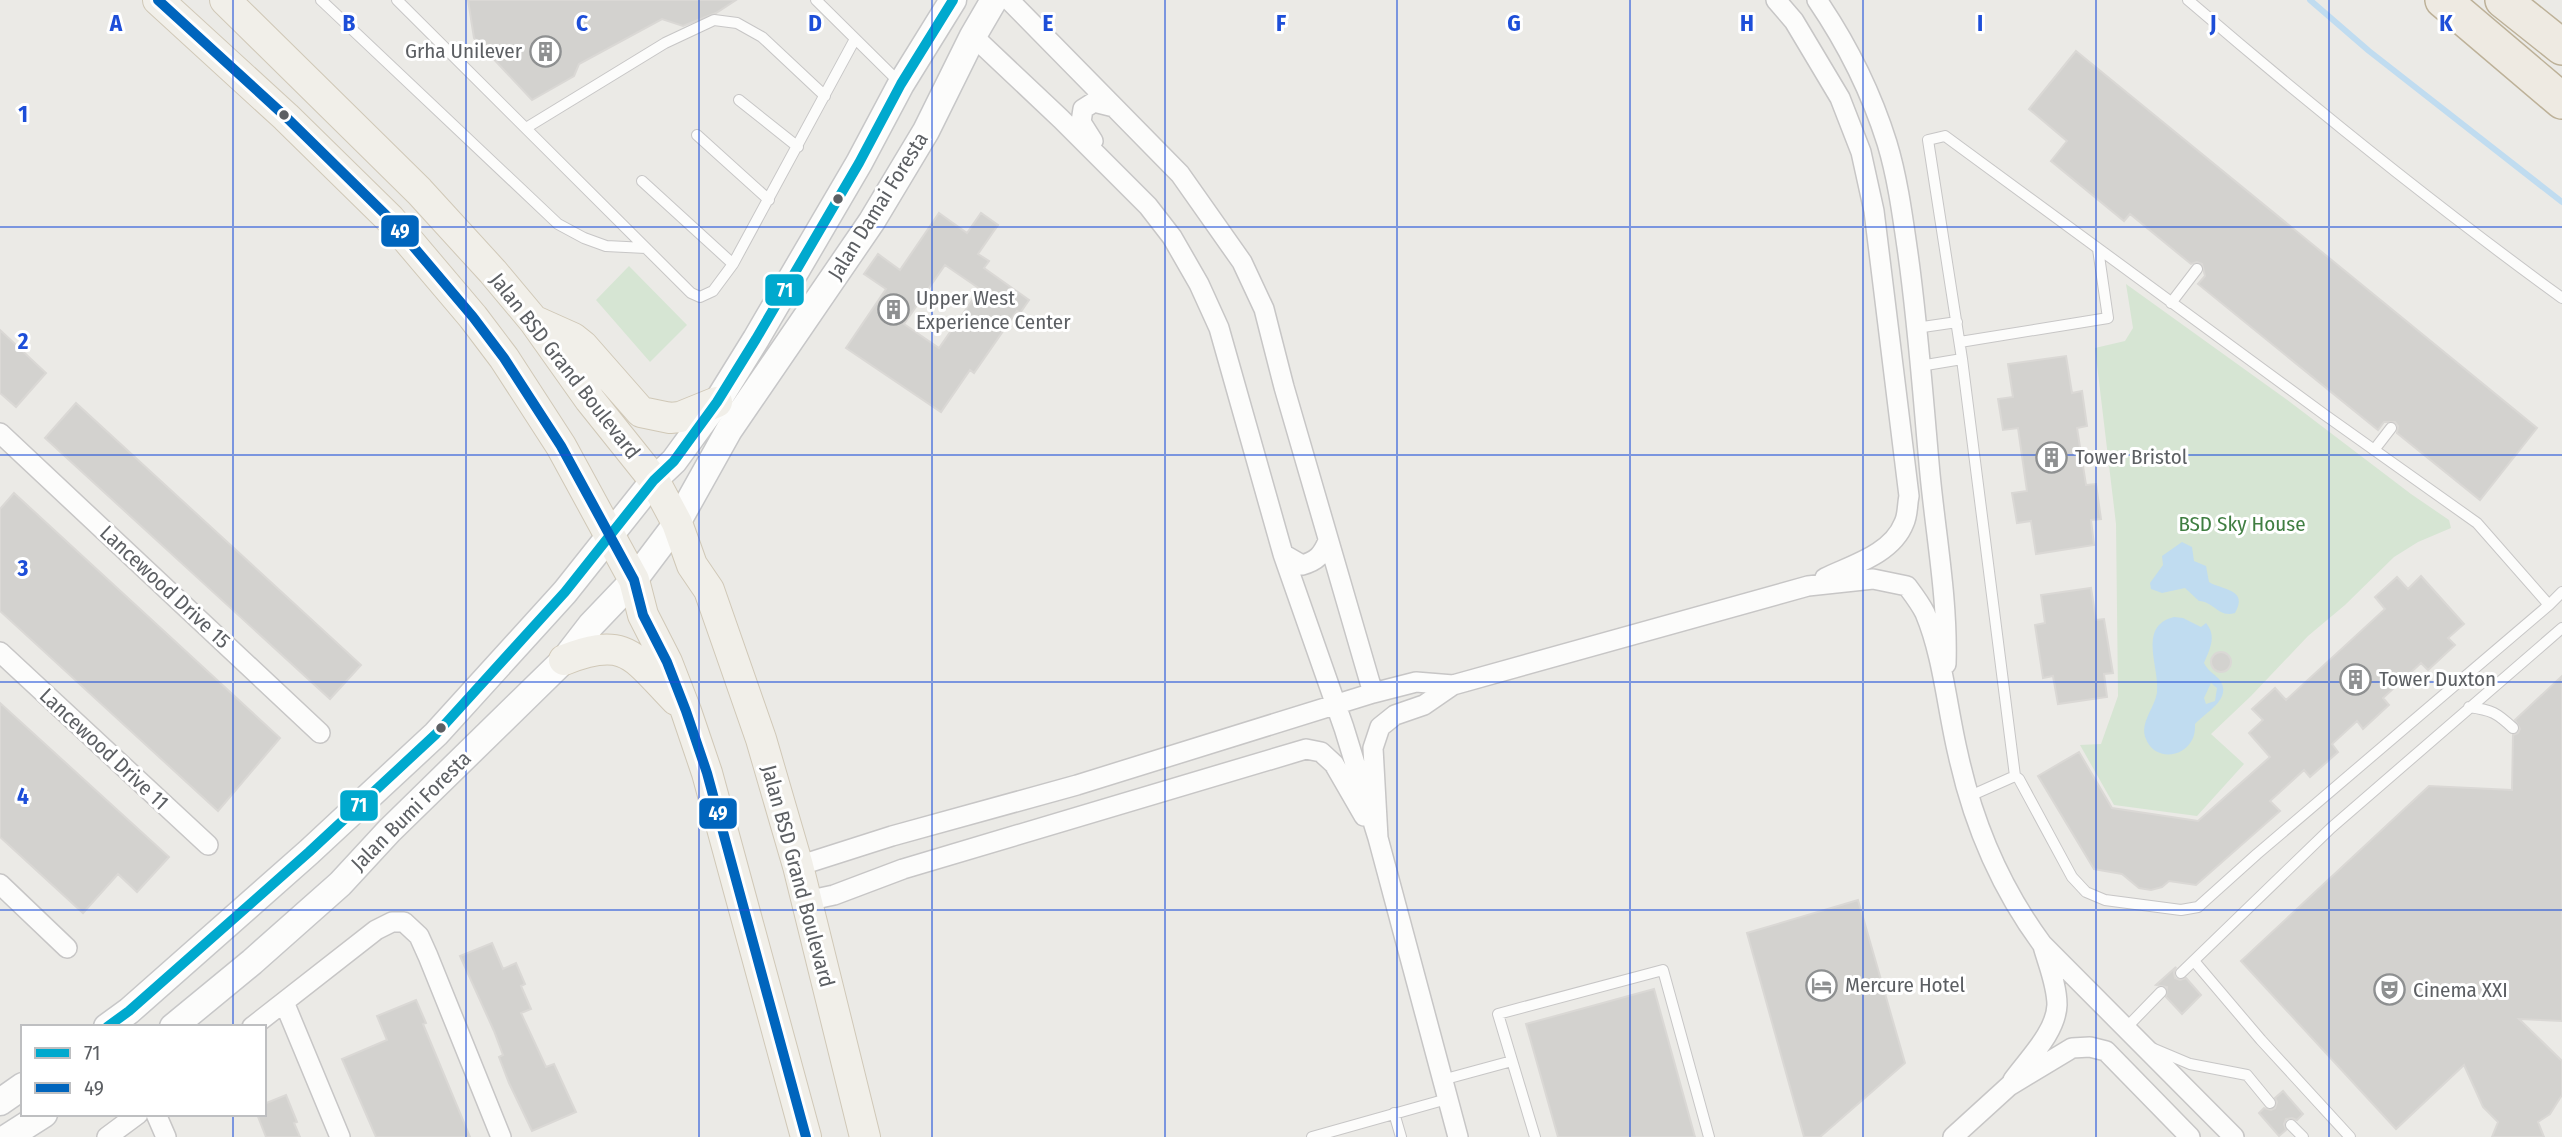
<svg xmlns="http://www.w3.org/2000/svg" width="2562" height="1137" font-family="'Fira Sans Condensed',sans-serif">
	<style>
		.green { fill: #d6e5d3 }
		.water { fill: #c0dcf0; fill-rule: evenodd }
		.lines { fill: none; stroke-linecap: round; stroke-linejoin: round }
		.stream { stroke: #c0dcf0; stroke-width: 6 }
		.building { fill: #d3d2cf; stroke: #dad8d5; stroke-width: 2; fill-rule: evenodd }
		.lane-casing { stroke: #c7c6c6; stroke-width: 12 }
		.street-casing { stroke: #c7c6c6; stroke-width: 22 }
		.secondary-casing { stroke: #c7c7c8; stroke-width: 29 }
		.primary-casing { stroke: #d0c8b7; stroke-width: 32 }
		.highway-casing { stroke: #bdb198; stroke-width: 38 }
		.lane { stroke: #fcfcfb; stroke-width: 10 }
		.street { stroke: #fcfcfb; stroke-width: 19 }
		.secondary { stroke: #fcfcfb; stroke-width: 26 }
		.primary { stroke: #f1efe9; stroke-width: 30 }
		.highway { stroke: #eeeae2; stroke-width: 35 }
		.bus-1-casing { stroke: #fff; stroke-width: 16 }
		.bus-2-casing { stroke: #fff; stroke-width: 16 }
		.bus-1 { stroke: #00a9ce; stroke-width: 10 }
		.bus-2 { stroke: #0065bd; stroke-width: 10 }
		.grid { fill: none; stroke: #1d4ed8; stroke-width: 2; stroke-opacity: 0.55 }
		.bus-dot { fill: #5c5f63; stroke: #fff; stroke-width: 2.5 }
		.labels { text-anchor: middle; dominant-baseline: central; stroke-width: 6; stroke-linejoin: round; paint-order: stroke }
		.poi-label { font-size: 21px; fill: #5c5f63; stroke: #fff; text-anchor: start }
		.street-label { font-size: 21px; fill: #5c5f63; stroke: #fff }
		.park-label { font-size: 21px; fill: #3f7e41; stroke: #fff }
		.grid-label { font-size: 23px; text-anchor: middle; font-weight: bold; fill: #1d4ed8; stroke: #fff; stroke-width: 6; stroke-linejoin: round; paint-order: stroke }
		.line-badge { stroke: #fff; stroke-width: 2.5 }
		.badge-label { font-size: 19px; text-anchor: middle; font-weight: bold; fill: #fff }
	</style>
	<rect width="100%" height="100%" fill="#ebeae6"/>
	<path class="green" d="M629 266 687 325 650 362 596 300Z
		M2126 284 2290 402 2411 494 2449 520 2451 528 2418 542 2394 557 2345 605 2308 636 2251 696 2211 734 2244 764 2197 816 2114 805 2080 745 2101 744 2118 696 2116 524 2095 348 2125 341 2133 328Z"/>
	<path class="water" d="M2182 542 2192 547 2194 561 2206 566 2209 582C2222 590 2249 589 2235 613 2218 618 2215 602 2199 601L2185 588 2162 593 2151 589 2150 583 2163 565 2162 556Z
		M2174 617 2183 618 2201 627 2206 623C2217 636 2210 649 2204 663 2208 671 2213 673 2219 679 2234 698 2206 712 2195 724 2195 729 2195 735 2192 740 2182 759 2154 760 2146 739 2139 723 2155 708 2157 692 2160 667 2137 626 2174 617ZM2211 683 2217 688 2215 701 2206 704 2204 698Z"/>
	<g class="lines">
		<path class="stream" d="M2310 0 2369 51 2562 202"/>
	</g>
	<path class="building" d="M468 0H736L716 13 683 26 662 19 579 64 574 76 532 100 474 38Z
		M2076 51 2537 428 2480 500 2397 433 2398 426 2395 422H2384L2378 430 2198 284 2205 276 2202 264 2197 262 2191 264 2130 214 2124 221 2051 161 2067 141 2029 109Z
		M939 213 967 233 981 213 998 225 978 254 989 261 984 268 1029 300 1020 313 1017 311 974 373 970 370 941 412 846 348 886 289 864 274 878 254 900 270ZM945 265 980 289 939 348 904 324Z
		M0 330 46 373 16 407 0 393Z
		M2066 356 2072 393 2082 391 2087 426 2077 428 2086 485 2096 484 2101 519 2091 520 2094 545 2036 554 2031 521 2017 523 2012 493 2027 491 2018 428 2003 430 1998 399 2013 397 2008 364Z
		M76 403 361 665 330 699 45 438Z
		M14 493 280 738 218 811 0 611V509Z
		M2421 576 2464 624 2448 638 2455 645 2428 670 2421 663 2383 698 2389 705 2363 729 2357 721 2332 744 2338 752 2310 777 2304 770 2270 801 2280 811 2196 885 2169 881 2162 887 2151 890 2139 888 2122 874 2094 869 2038 776 2079 752 2112 808 2198 821 2270 757 2249 733 2263 720 2252 709 2275 688 2286 700 2385 609 2375 597 2397 577 2408 589Z
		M2091 588 2096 620 2104 619 2113 673 2104 674 2107 697 2058 704 2053 676 2043 678 2035 625 2045 623 2041 595Z
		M2211 662a10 10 0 1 1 20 0a10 10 0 1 1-20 0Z
		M2562 676V1021L2519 1019 2562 1061V1095L2550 1114 2538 1122 2544 1137H2492L2498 1122 2483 1107 2464 1065 2396 1129 2241 961 2429 786 2512 790 2513 735 2518 733 2520 729 2515 720Z
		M0 703 169 857 137 892 118 874 83 913 0 837Z
		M1858 900 1905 1063 1820 1137H1804L1747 933Z
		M492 943 503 969 516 963 525 984 521 986 531 1009 521 1013 546 1067 554 1064 576 1112 532 1131 509 1083 499 1057 503 1055 494 1031 460 956Z
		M2176 967 2174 972 2175 978 2180 980 2186 978 2201 995 2182 1014 2166 997 2167 987 2156 985Z
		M1654 989 1695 1137H1558L1526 1024Z
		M416 1000 426 1023 423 1024 470 1137H376L342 1059 387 1040 377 1016Z
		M2283 1091 2303 1114 2297 1120 2292 1118 2286 1119 2284 1124 2286 1130 2279 1136 2259 1113 2264 1108 2271 1110 2275 1108 2277 1102 2275 1098Z
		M286 1095 297 1122 294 1123 300 1137H266L257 1114H264V1104Z"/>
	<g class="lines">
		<defs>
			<path id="lane" d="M321 0 558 224 584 238 606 246 646 248
				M397 0 691 293 700 297 713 291 733 264 855 39
				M816 0 900 83
				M2188 0C2309 104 2433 204 2562 298
				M739 100 798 147
				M526 128 665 43 714 20 737 23 762 37 825 96
				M697 135 769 200
				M1945 136 2325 415 2477 523 2549 605 2257 854 2198 907 2181 910 2105 900 2086 892 2072 877 2019 779 2015 776 1962 359 1928 140Z
				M642 181 733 264
				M2171 303 2197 269
				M1916 328 1957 322
				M1960 342 2108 318 2098 249
				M1920 366 1962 359
				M2374 450 2391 428
				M2549 605 2562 592
				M2469 707C2492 710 2497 713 2513 728
				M1970 796 2015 776
				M2194 961 2261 1040 2350 1137
				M2181 973 2331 828 2562 628
				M2127 1027 2161 992
				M2152 1048 2190 1064 2247 1075 2270 1103
				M1442 1080 1512 1061
				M1394 1113 1401 1137
				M2291 1125 2303 1137
				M1312 1137 1447 1099
				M1535 1137 1498 1014 1663 970 1709 1137"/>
			<path id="street" d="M1009 0 1180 174 1242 262 1264 309 1284 387 1373 693
				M1776 0 1794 21 1840 98 1861 152 1874 211 1909 496C1907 505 1908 515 1904 523 1892 554 1852 565 1825 578
				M1817 0C1847 44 1871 92 1887 143 1897 176 1902 212 1907 247 1918 322 1923 398 1930 474 1936 537 1948 600 1946 664
				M973 36 1061 119 1148 206 1172 237 1199 284 1219 328 1283 554 1344 728 1378 838 1458 1137
				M1093 141 1081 122 1083 109 1094 102 1114 107
				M0 433 320 733
				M1283 554 1302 565C1317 561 1322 555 1328 541
				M0 652 208 845
				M1378 838 1373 748 1380 727 1395 715 1424 705 1453 685 1808 586 1873 579 1907 586C1913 594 1920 603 1925 613 1943 656 1947 708 1958 754 1973 823 2000 887 2042 944L2234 1137
				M798 866 892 836 1077 785 1373 693 1416 682 1453 685
				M0 884 67 948
				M806 901 834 895 903 869 1306 749 1321 752 1334 764 1364 816
				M284 1002 340 1137
				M252 1027 376 930 392 922H404L419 936 428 956 501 1137
				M2013 1080C2029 1058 2056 1032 2057 1005 2057 985 2048 964 2043 946
				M156 1114 166 1137
				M107 1137 138 1114
				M1953 1137 2009 1086 2072 1048 2090 1047 2106 1051 2190 1137"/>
			<path id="secondary" d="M107 1027 129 1011 309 852 436 734 565 592 654 480 674 461 717 402 756 339 859 163 901 84 953 0
				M173 1027 252 962 340 884 389 831 564 660 591 625 634 580 677 523 729 430 872 221 926 131 973 36 994 0
				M0 1102 23 1086
				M8 1137 44 1114"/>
			<path id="primary" d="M158 0 286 117 390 219 473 317 504 358 561 446 634 580 643 615 667 662 686 711 707 773 806 1137
				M225 0 419 191 493 272 534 321 590 400 654 480 677 523 692 565 709 590 761 739 798 866 865 1137
				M535 321 573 338 583 346 641 412 670 418 680 417 717 402
				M564 660C627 635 634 657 676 700"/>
			<path id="highway" d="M2443 0 2562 101
				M2503 0 2562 47"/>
		</defs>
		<use href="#lane" class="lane-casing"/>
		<use href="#street" class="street-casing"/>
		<use href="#secondary" class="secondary-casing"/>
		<use href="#primary" class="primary-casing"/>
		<use href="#highway" class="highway-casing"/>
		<use href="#lane" class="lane"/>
		<use href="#street" class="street"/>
		<use href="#secondary" class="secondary"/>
		<use href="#primary" class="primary"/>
		<use href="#highway" class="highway"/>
		<defs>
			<path id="bus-1" d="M107 1027 129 1011 309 852 436 734 565 592 654 480 674 461 717 402 756 339 859 163 901 84 953 0"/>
			<path id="bus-2" d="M158 0 286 117 390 219 473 317 504 358 561 446 634 580 643 615 667 662 686 711 707 773 806 1137"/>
		</defs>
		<use href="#bus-1" class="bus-1-casing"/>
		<use href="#bus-2" class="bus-2-casing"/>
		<use href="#bus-1" class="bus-1"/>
		<use href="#bus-2" class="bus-2"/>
	</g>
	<path class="grid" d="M233 0V1027M466 0V1137M699 0V1137M932 0V1137M1165 0V1137M1397 0V1137M1630 0V1137M1863 0V1137M2096 0V1137M2329 0V1137M0 227H2562M0 455H2562M0 682H2562M0 910H2562M233 1114V1137"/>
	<defs>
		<symbol id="building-ring" viewBox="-11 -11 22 22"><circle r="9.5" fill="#fff" stroke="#8e9091" stroke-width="1.5"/><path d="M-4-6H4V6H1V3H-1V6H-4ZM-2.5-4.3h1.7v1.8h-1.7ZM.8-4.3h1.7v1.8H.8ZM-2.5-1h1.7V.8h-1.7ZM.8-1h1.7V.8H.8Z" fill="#8e9091"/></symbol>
		<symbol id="hotel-ring" viewBox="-11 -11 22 22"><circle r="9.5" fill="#fff" stroke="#8e9091" stroke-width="1.5"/><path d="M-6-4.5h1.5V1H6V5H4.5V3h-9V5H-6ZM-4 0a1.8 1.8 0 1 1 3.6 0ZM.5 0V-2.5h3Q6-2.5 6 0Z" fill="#8e9091"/></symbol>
		<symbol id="theatre-ring" viewBox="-11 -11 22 22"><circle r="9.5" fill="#fff" stroke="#8e9091" stroke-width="1.5"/><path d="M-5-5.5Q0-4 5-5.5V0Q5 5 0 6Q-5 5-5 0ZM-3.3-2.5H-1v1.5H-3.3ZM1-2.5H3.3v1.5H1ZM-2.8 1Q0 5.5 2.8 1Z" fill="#8e9091"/></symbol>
	</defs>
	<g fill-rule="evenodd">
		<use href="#building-ring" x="528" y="34" width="35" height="35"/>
		<use href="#building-ring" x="876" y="292" width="35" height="35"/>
		<use href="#building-ring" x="2034" y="440" width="35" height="35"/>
		<use href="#building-ring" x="2338" y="662" width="35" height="35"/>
		<use href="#hotel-ring" x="1804" y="968" width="35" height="35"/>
		<use href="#theatre-ring" x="2372" y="972" width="35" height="35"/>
	</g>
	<g class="bus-dot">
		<circle cx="284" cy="115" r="6"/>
		<circle cx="838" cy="199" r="6"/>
		<circle cx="441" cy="728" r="6"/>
	</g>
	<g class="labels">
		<g class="poi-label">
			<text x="522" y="51" text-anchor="end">Grha Unilever</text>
			<text x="916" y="298">Upper West<tspan x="916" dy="24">Experience Center</tspan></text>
			<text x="2075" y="457">Tower Bristol</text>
			<text x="2379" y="679">Tower Duxton</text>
			<text x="1845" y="985">Mercure Hotel</text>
			<text x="2413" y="990">Cinema XXI</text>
		</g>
		<g class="street-label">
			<text transform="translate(878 206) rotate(-58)">Jalan Damai Foresta</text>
			<text transform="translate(565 366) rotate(52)">Jalan BSD Grand Boulevard</text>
			<text transform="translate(165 587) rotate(43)">Lancewood Drive 15</text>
			<text transform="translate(104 749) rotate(43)">Lancewood Drive 11</text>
			<text transform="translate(411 811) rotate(-45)">Jalan Bumi Foresta</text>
			<text transform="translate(798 876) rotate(75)">Jalan BSD Grand Boulevard</text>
		</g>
		<g class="park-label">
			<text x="2242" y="524">BSD Sky House</text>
		</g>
	</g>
	<g class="grid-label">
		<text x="116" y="31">A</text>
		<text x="349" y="31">B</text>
		<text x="582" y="31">C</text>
		<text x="815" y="31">D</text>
		<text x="1048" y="31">E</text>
		<text x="1281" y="31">F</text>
		<text x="1514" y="31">G</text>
		<text x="1747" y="31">H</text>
		<text x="1980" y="31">I</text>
		<text x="2213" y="31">J</text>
		<text x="2446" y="31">K</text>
		<text x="23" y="122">1</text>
		<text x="23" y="349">2</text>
		<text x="23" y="576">3</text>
		<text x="23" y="804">4</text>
	</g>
	<g class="line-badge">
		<rect x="380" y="214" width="40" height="34" rx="7" fill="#0065bd"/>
		<rect x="764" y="273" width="41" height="34" rx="7" fill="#00a9ce"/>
		<rect x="339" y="789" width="40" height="33" rx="7" fill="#00a9ce"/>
		<rect x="698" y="797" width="40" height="33" rx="7" fill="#0065bd"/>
	</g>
	<g class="badge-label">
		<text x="400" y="238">49</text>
		<text x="785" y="297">71</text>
		<text x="359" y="812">71</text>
		<text x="718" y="820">49</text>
	</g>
	<rect x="21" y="1025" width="245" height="91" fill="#ffffff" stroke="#bebfc1" stroke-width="2"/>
	<rect x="35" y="1048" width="35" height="10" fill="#00a9ce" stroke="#bebfc1" stroke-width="2"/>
	<text x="84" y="1060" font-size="21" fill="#5c5f63">71</text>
	<rect x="35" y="1083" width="35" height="10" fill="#0065bd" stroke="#bebfc1" stroke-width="2"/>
	<text x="84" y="1095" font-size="21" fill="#5c5f63">49</text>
</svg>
